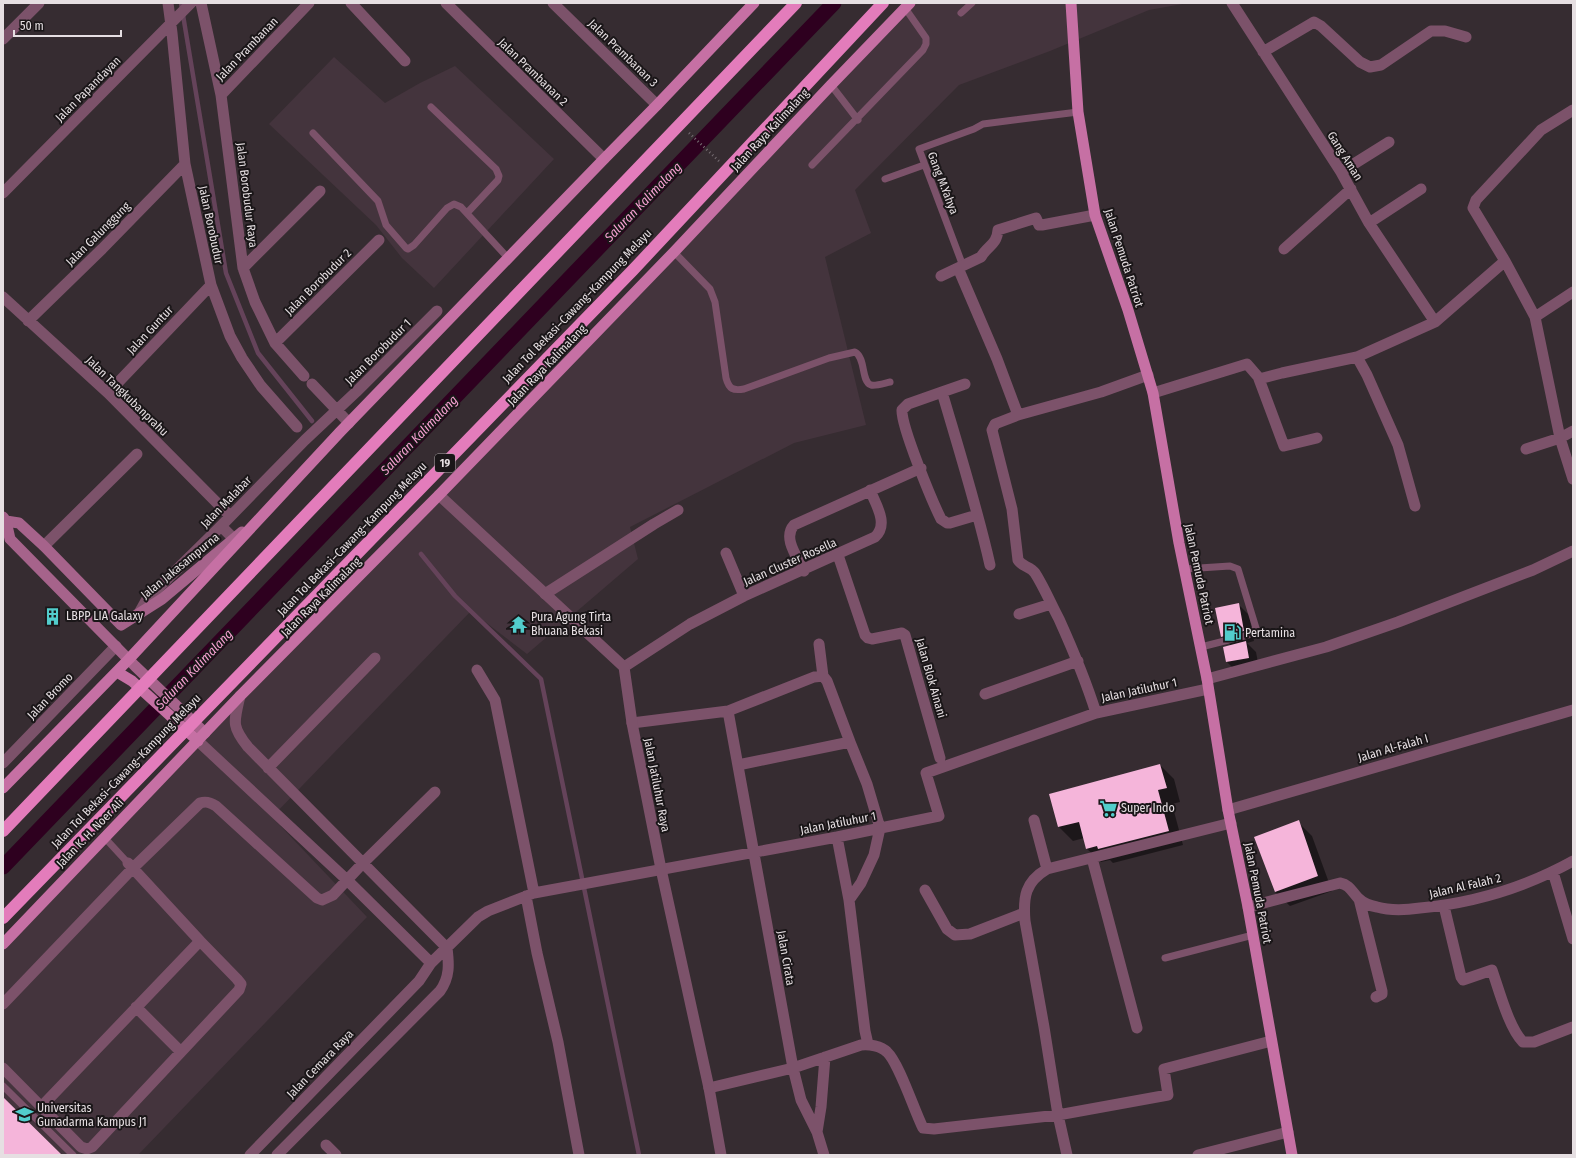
<svg xmlns="http://www.w3.org/2000/svg" width="1576" height="1158" font-family="'Fira Sans Condensed',sans-serif">
	<style>
		.built { fill: #44343d }
		.shadow { fill: #0007 }
		.lines { fill: none; stroke-linecap: round; stroke-linejoin: round }
		.stream { stroke: #65435a; stroke-width: 4.5 }
		.canal { stroke: #2e001f; stroke-width: 15 }
		.building { fill: #f5b5da }
		.path { stroke: #786f74; stroke-width: 2.5; stroke-dasharray: 1 3; stroke-linecap: butt }
		.service { stroke: #7c526a; stroke-width: 7 }
		.minor { stroke: #7c526a; stroke-width: 11 }
		.tertiary { stroke: #7c526a; stroke-width: 11 }
		.secondary { stroke: #a6638b; stroke-width: 11 }
		.primary { stroke: #c670a4; stroke-width: 11 }
		.motorway-bridge { stroke: #e37cbb; stroke-width: 12 }
		.labels { text-anchor: middle; dominant-baseline: central; stroke-width: 4; stroke-linejoin: round; paint-order: stroke }
		.shield { fill: #1a1618; stroke: #a9a3a5; stroke-width: 1 }
		.shield-label { font-size: 11px; font-weight: bold; fill: #e6dfe2 }
		.street-label { font-size: 12px; fill: #e6dfe2; stroke: #1a1618 }
		.poi-label { font-size: 12px; fill: #e6dfe2; stroke: #1a1618; text-anchor: start }
		.water-label { font-size: 13px; font-style: italic; fill: #f7a2d3; stroke: #1a1618 }
	</style>
	<rect width="100%" height="100%" fill="#362c31"/>
	<path class="built" d="M910 3H1188L1149 10 1050 51 959 85 855 190 871 233 825 257 866 425 794 443 630 527 638 559 527 654 471 611 272 817 367 917 138 1155H3V944Z
		M334 57 385 103 420 83 455 66 554 159 434 288 402 258 376 225 269 124Z"/>
	<path class="shadow" d="M1238 604 1249 615 1254 641 1247 643 1256 652 1259 668 1238 673 1227 662 1224 647 1231 646 1222 636Z
		M1160 765 1174 779 1180 802 1172 804 1183 845 1113 863 1110 860 1101 862 1086 848 1084 838 1073 841 1059 827 1050 794Z
		M1298 822 1312 836 1332 891 1290 906 1275 892Z"/>
	<g class="lines">
		<path class="stream" d="M181 3 226 273 258 353 312 421
			M421 554 455 596 541 679 639 1155"/>
		<path class="canal" d="M3 867 834 3"/>
	</g>
	<path class="building" d="M1239 603 1244 631 1221 637 1215 608Z
		M1246 641 1249 658 1226 662 1223 647Z
		M1160 764 1167 788 1158 790 1169 831 1098 849 1097 846 1086 849 1079 822 1058 827 1049 794Z
		M1299 820 1318 876 1275 892 1254 837Z
		M3 1097 62 1155H3Z"/>
	<g class="lines">
		<path class="path" d="M689 133 719 161"/>
		<path class="service" d="M961 13 972 3
			M831 85 858 120
			M431 107 496 169 499 176 498 180 467 213
			M313 133 378 201 386 225 406 248 408 249 414 245 447 208 454 204 461 207 509 259
			M812 165 923 50 926 44V38L905 8
			M885 179 924 165
			M674 252 710 289 715 302 726 378C729 389 733 391 744 389L829 358 855 352C866 358 861 382 871 385 876 386 885 383 890 382
			M963 266 919 149 974 129 983 124 1078 112
			M1184 569 1230 566 1238 569 1256 628 1248 635 1201 647
			M104 837 128 863
			M1165 958 1253 935
			M3 1086 73 1155"/>
		<path class="minor" d="M168 3 172 33 185 164 211 285 230 336 242 358 261 386 297 427
			M201 3 221 95 243 268 255 302 275 343 304 376
			M351 3 405 61
			M446 3 604 159
			M553 3 657 105
			M1232 3 1341 172 1369 223 1435 322
			M3 39 39 3
			M1263 52 1314 22 1321 26 1360 62 1370 67 1381 65 1431 31H1445L1466 37
			M221 95 309 3
			M1573 110 1541 130 1476 200 1473 208 1505 261 1535 317 1560 438 1573 479
			M1341 172 1389 142
			M3 193 191 3
			M1369 223 1421 189
			M1284 249 1351 189
			M243 268 320 191
			M958 268 997 359 1018 415
			M941 276 981 257C987 246 997 245 998 230L1036 218 1039 225H1042L1095 215
			M3 297 108 393 230 516
			M1535 317 1573 292
			M28 321 102 249 185 164
			M275 343 379 240
			M312 384 349 423
			M942 392 965 384
			M108 393 211 285
			M1153 393 1247 364 1260 379
			M1317 438 1284 446 1259 379 1282 373 1357 357
			M1526 449 1560 438 1573 431
			M1415 506 1398 445 1367 375 1357 357 1435 322 1505 261
			M977 515 950 523H947L941 519C932 501 901 426 902 410L908 404 942 392C959 450 977 507 990 565
			M221 526 234 539
			M44 546 137 454
			M726 553 744 596
			M838 555 865 635 868 638 872 639 902 633 905 635 940 758
			M804 571C798 558 782 538 794 525L921 468
			M545 594 654 524 678 510
			M1019 614 1051 604
			M138 615 147 599 221 526 305 440 356 392 437 311
			M624 667 690 624 744 596 875 537C889 524 876 505 870 490
			M477 670 495 700 534 893
			M823 676 814 677 728 711 793 1068 801 1100 817 1132 824 1155
			M1207 679 1326 647 1398 622 1533 570 1573 551
			M985 694 1078 661
			M240 696C234 722 231 726 248 747L447 948C449 964 450 977 440 991L277 1155
			M1096 713C1086 681 1073 650 1059 619 1051 604 1044 587 1035 573 1030 566 1022 567 1018 560L1012 509 992 430 995 424 1018 415 1101 392 1148 375
			M632 723 728 711
			M198 741 347 880 431 963 419 981 250 1155
			M3 763 116 646
			M738 765 850 742 827 681 823 676 819 644
			M268 768 375 658
			M1228 810 1573 710
			M1034 820 1047 869
			M837 837 849 900 865 1031 868 1044
			M1092 858 1137 1028
			M1553 872 1573 939
			M925 890 947 929 955 935 970 934 1024 913
			M526 896 537 953 558 1042 579 1155
			M1359 899 1382 991V994L1376 997
			M849 900 861 883 874 855 880 828 867 784 850 742
			M1444 906 1461 977 1463 980 1492 970C1499 990 1509 1028 1523 1042H1534L1573 1027
			M1248 907 1340 883C1350 885 1352 892 1358 898 1363 903 1371 906 1377 907 1391 911 1406 910 1420 908 1473 903 1526 887 1573 861
			M431 963 478 917 488 911 534 893 837 837 939 816 926 773 1096 713 1208 689
			M3 1004 133 868 200 803C206 801 210 802 216 806L317 898 322 900 333 895 362 864 435 792
			M136 1007 181 1052
			M3 1068 81 1147 87 1149 92 1147 239 990 241 984 237 979 200 941 128 863
			M709 1088 793 1068 861 1045C869 1044 881 1046 887 1052 899 1063 914 1110 923 1128L934 1129 1058 1115 1168 1095 1164 1069 1271 1041
			M42 1106 200 941
			M817 1132 821 1107 825 1057
			M326 1145 336 1155
			M1067 1155 1058 1115 1044 1027 1025 921C1023 897 1025 882 1047 869L1231 823
			M1198 1155 1288 1132"/>
		<path class="tertiary" d="M439 495 624 667 632 723 661 869 709 1088 721 1155"/>
		<path class="secondary" d="M3 517 6 521 19 523 44 546 121 625 162 599 242 532
			M6 521 10 539 135 666 205 733"/>
		<path class="primary" d="M1071 3 1078 112 1095 215 1128 310 1153 393 1179 543 1207 679 1228 810 1248 907 1292 1155
			M117 672 132 681 198 741
			M3 788 129 659 340 432 604 159 657 105 754 3
			M3 944 240 696 439 495 674 252 831 85 910 3"/>
		<path class="motorway-bridge" d="M3 831 796 3
			M3 918 633 270 883 3"/>
	</g>
	<defs>
		<symbol id="building-bare" viewBox="-9 -9 18 18"><path d="M-4-6H4V6H1V3H-1V6H-4ZM-2.5-4.3h1.7v1.8h-1.7ZM.8-4.3h1.7v1.8H.8ZM-2.5-1h1.7V.8h-1.7ZM.8-1h1.7V.8H.8Z" fill="#52cdcc" stroke="#1a1618" stroke-width="2.5" paint-order="stroke"/></symbol>
		<symbol id="temple-bare" viewBox="-9 -9 18 18"><path d="M0-6L5-2H3V0L6.5 2.5H4V6H1.5V3h-3V6H-4V2.5H-6.5L-3 0V-2H-5Z" fill="#52cdcc" stroke="#1a1618" stroke-width="2.5" paint-order="stroke"/></symbol>
		<symbol id="fuel-bare" viewBox="-9 -9 18 18"><path d="M-5.5-6h7V0h2V4h1.3V-2.5L3-4.5l.8-.8L6-3V5H2.5V1h-1V6h-7ZM-4.2-4.7v3.2H.2V-4.7Z" fill="#52cdcc" stroke="#1a1618" stroke-width="2.5" paint-order="stroke"/></symbol>
		<symbol id="supermarket-bare" viewBox="-9 -9 18 18"><path d="M-6-5.5h2.5l.6 2H6L4.5 2H-2.5L-4.4-4H-6ZM-1.5 3.2a1.3 1.3 0 1 0 .1 0ZM3 3.2a1.3 1.3 0 1 0 .1 0Z" fill="#52cdcc" stroke="#1a1618" stroke-width="2.5" paint-order="stroke"/></symbol>
		<symbol id="university-bare" viewBox="-9 -9 18 18"><path d="M0-5L7-2L0 1L-7-2ZM-4 1L0 2.5L4 1V4Q0 6-4 4Z" fill="#52cdcc" stroke="#1a1618" stroke-width="2.5" paint-order="stroke"/></symbol>
	</defs>
	<g fill-rule="evenodd">
		<use href="#building-bare" x="40" y="604" width="25" height="25"/>
		<use href="#temple-bare" x="506" y="612" width="25" height="25"/>
		<use href="#fuel-bare" x="1220" y="620" width="25" height="25"/>
		<use href="#supermarket-bare" x="1096" y="796" width="25" height="25"/>
		<use href="#university-bare" x="12" y="1102" width="25" height="25"/>
	</g>
	<g class="labels">
		<rect class="shield" x="435" y="454" width="20" height="18" rx="3"/>
		<g class="shield-label">
			<text x="445" y="463">19</text>
		</g>
		<g class="street-label">
			<text transform="translate(247 49) rotate(-46)">Jalan Prambanan</text>
			<text transform="translate(623 53) rotate(44)">Jalan Prambanan 3</text>
			<text transform="translate(533 72) rotate(44)">Jalan Prambanan 2</text>
			<text transform="translate(88 89) rotate(-45)">Jalan Papandayan</text>
			<text transform="translate(770 130) rotate(-47)">Jalan Raya Kalimalang</text>
			<text transform="translate(1345 156) rotate(58)">Gang Aman</text>
			<text transform="translate(943 183) rotate(69)">Gang M.Yahya</text>
			<text transform="translate(247 195) rotate(83)">Jalan Borobudur Raya</text>
			<text transform="translate(211 225) rotate(78)">Jalan Borobudur</text>
			<text transform="translate(98 234) rotate(-45)">Jalan Galunggung</text>
			<text transform="translate(1124 258) rotate(72)">Jalan Pemuda Patriot</text>
			<text transform="translate(318 282) rotate(-45)">Jalan Borobudur 2</text>
			<text transform="translate(577 306) rotate(-46)">Jalan Tol Bekasi–Cawang–Kampung Melayu</text>
			<text transform="translate(150 330) rotate(-47)">Jalan Guntur</text>
			<text transform="translate(378 352) rotate(-45)">Jalan Borobudur 1</text>
			<text transform="translate(547 365) rotate(-46)">Jalan Raya Kalimalang</text>
			<text transform="translate(127 396) rotate(44)">Jalan Tangkubanprahu</text>
			<text transform="translate(226 502) rotate(-46)">Jalan Malabar</text>
			<text transform="translate(352 539) rotate(-46)">Jalan Tol Bekasi–Cawang–Kampung Melayu</text>
			<text transform="translate(790 562) rotate(-24)">Jalan Cluster Rosella</text>
			<text transform="translate(180 566) rotate(-39)">Jalan Jakasampurna</text>
			<text transform="translate(1199 574) rotate(78)">Jalan Pemuda Patriot</text>
			<text transform="translate(321 597) rotate(-45)">Jalan Raya Kalimalang</text>
			<text transform="translate(931 678) rotate(74)">Jalan Blok Ainani</text>
			<text transform="translate(1139 690) rotate(-12)">Jalan Jatiluhur 1</text>
			<text transform="translate(50 696) rotate(-46)">Jalan Bromo</text>
			<text transform="translate(1393 748) rotate(-16)">Jalan Al-Falah I</text>
			<text transform="translate(126 771) rotate(-46)">Jalan Tol Bekasi–Cawang–Kampung Melayu</text>
			<text transform="translate(657 785) rotate(79)">Jalan Jatiluhur Raya</text>
			<text transform="translate(838 823) rotate(-11)">Jalan Jatiluhur 1</text>
			<text transform="translate(90 833) rotate(-46)">Jalan K. H. Noer Ali</text>
			<text transform="translate(1465 886) rotate(-13)">Jalan Al Falah 2</text>
			<text transform="translate(1258 893) rotate(79)">Jalan Pemuda Patriot</text>
			<text transform="translate(786 958) rotate(80)">Jalan Cirata</text>
			<text transform="translate(320 1064) rotate(-46)">Jalan Cemara Raya</text>
		</g>
		<g class="poi-label">
			<text x="66" y="616">LBPP LIA Galaxy</text>
			<text x="531" y="617">Pura Agung Tirta<tspan x="531" dy="14">Bhuana Bekasi</tspan></text>
			<text x="1245" y="633">Pertamina</text>
			<text x="1121" y="808">Super Indo</text>
			<text x="37" y="1108">Universitas<tspan x="37" dy="14">Gunadarma Kampus J1</tspan></text>
		</g>
		<g class="water-label">
			<text transform="translate(643 202) rotate(-46)">Saluran Kalimalang</text>
			<text transform="translate(419 435) rotate(-46)">Saluran Kalimalang</text>
			<text transform="translate(194 669) rotate(-46)">Saluran Kalimalang</text>
		</g>
	</g>
	<rect width="1576" height="1158" fill="none" stroke="#e6dfe2" stroke-width="8"/>
	<path d="M14 30v6h107v-6" fill="none" stroke="#e6dfe2" stroke-width="2"/>
	<text x="20" y="30" font-size="12" fill="#e6dfe2" stroke="#1a1618" stroke-width="3" paint-order="stroke">50 m</text>
</svg>
